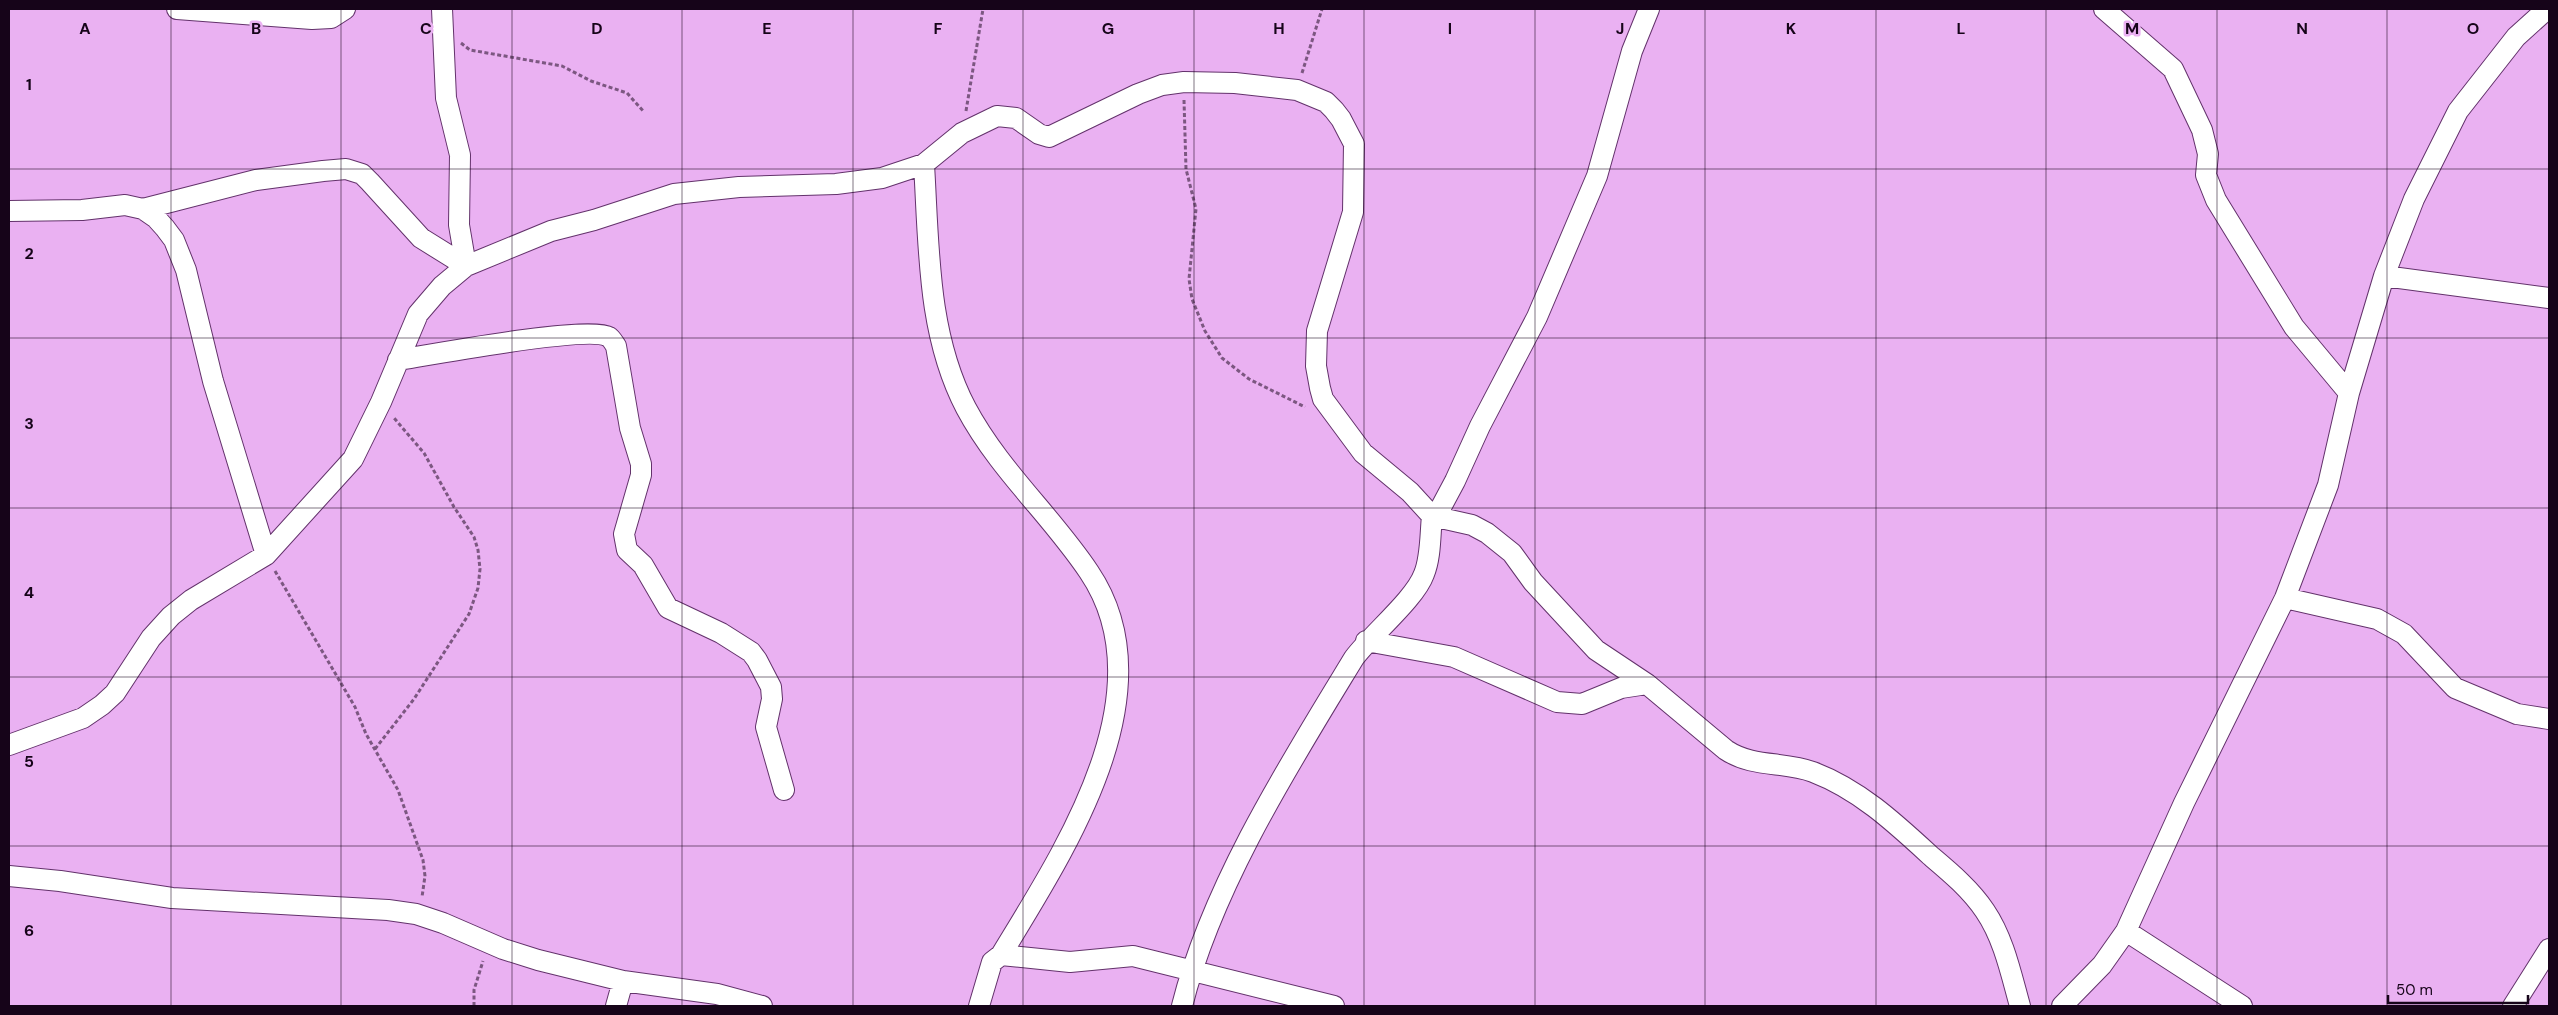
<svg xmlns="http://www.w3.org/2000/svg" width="2558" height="1015" font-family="'DM Sans',sans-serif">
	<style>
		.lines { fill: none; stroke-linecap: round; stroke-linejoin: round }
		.minor-casing { stroke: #63326b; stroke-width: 22 }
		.path { stroke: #7c5781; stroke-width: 3; stroke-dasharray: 4 2.5; stroke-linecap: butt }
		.minor { stroke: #fff; stroke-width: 20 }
		.grid { fill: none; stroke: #160419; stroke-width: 1; stroke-opacity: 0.55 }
		.grid-label { font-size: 16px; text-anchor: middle; font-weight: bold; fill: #160419; stroke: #eab1f2; stroke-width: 5; stroke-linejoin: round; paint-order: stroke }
	</style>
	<rect width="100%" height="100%" fill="#eab1f2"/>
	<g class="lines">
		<defs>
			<path id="minor" d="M177 9 312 19 331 18 345 9
				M442 9 446 98 460 155 459 225 466 266
				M2104 9 2173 69 2202 130 2208 154 2206 175 2216 200 2294 327 2349 393
				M924 164C929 246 927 334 966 408 999 470 1051 515 1089 572 1170 692 1064 851 1001 955
				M143 209 256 180 323 171 346 169 362 174 370 182 421 238 466 266
				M9 211 82 210 125 205 143 209 156 218 165 228 174 240 186 270 213 381 266 555
				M2384 276 2549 298
				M398 360C429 355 589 325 609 337 611 338 614 343 616 346L630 428 641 464V475L624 534 627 550 643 565 668 608 721 633 751 652 757 660 771 687 772 699 766 727 784 790
				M2285 598 2377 619 2404 634 2455 688 2517 714 2549 719
				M1366 641 1454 657 1557 702 1582 704 1621 688 1647 684
				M9 745 83 718 102 705 115 693 151 638 171 616 191 600 266 555 353 459 381 402 418 314 442 286 466 266 551 231 594 220 674 194 739 187 836 184 882 178 924 164 962 133 997 116 1016 118 1039 134 1049 137 1138 94 1162 85 1184 82 1235 83 1297 90 1326 102 1334 110 1341 119 1354 144 1353 212 1317 331 1316 366 1320 388 1323 399 1363 453 1410 492 1432 516 1439 511 1455 481 1480 426 1537 317 1597 176 1632 51 1649 9
				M9 876 60 881 172 898 388 910 416 914 443 923 503 949 538 960 623 981 717 994 762 1006
				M2126 931 2242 1006
				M616 1006 623 981
				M979 1006 992 962 1001 955 1070 962 1133 956 1334 1006
				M1182 1006C1212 886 1290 763 1354 658 1372 634 1415 599 1424 574 1431 557 1430 535 1432 516L1472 525 1487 533 1512 553 1533 582 1596 650 1647 684 1726 750C1753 768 1784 761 1813 772 1860 790 1895 823 1932 857 1951 873 1971 890 1985 911 2004 939 2011 974 2020 1006
				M2062 1006 2102 965 2126 931 2184 803 2285 598 2328 485 2349 393 2384 276 2414 199 2458 111 2516 37 2547 9
				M2513 1006 2549 949"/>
		</defs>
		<use href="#minor" class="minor-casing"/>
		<path class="path" d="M461 43 470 50 562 66 591 81 627 93 644 112
			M1302 73 1322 9
			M1184 100 1186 169 1196 209 1189 279 1192 299 1205 331 1222 358 1249 379 1305 407
			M966 111 983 9
			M275 571 355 707 366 734 398 790 423 860 425 876 422 897
			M375 749 414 699 469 614 478 588 480 569 478 550 474 537 454 507 424 453 394 418
			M474 1006V990L483 961"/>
		<use href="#minor" class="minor"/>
	</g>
	<path class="grid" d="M171 9V1006M341 9V1006M512 9V1006M682 9V1006M853 9V1006M1023 9V1006M1194 9V1006M1364 9V1006M1535 9V1006M1705 9V1006M1876 9V1006M2046 9V1006M2217 9V1006M2387 9V1006M9 169H2549M9 338H2549M9 508H2549M9 677H2549M9 846H2549"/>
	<g class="grid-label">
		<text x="85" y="34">A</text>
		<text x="256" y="34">B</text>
		<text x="426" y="34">C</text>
		<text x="597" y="34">D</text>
		<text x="767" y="34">E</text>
		<text x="938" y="34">F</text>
		<text x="1108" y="34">G</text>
		<text x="1279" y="34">H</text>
		<text x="1450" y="34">I</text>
		<text x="1620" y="34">J</text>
		<text x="1791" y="34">K</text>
		<text x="1961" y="34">L</text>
		<text x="2132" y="34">M</text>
		<text x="2302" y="34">N</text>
		<text x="2473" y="34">O</text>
		<text x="29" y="90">1</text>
		<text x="29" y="259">2</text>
		<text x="29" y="429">3</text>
		<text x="29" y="598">4</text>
		<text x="29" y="767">5</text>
		<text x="29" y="936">6</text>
	</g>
	<rect width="2558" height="1015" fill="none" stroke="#160419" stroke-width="20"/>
	<path d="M2388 995v8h140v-8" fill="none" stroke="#160419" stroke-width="2.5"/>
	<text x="2396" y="995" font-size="15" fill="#160419" stroke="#eab1f2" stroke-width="4" paint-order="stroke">50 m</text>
</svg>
